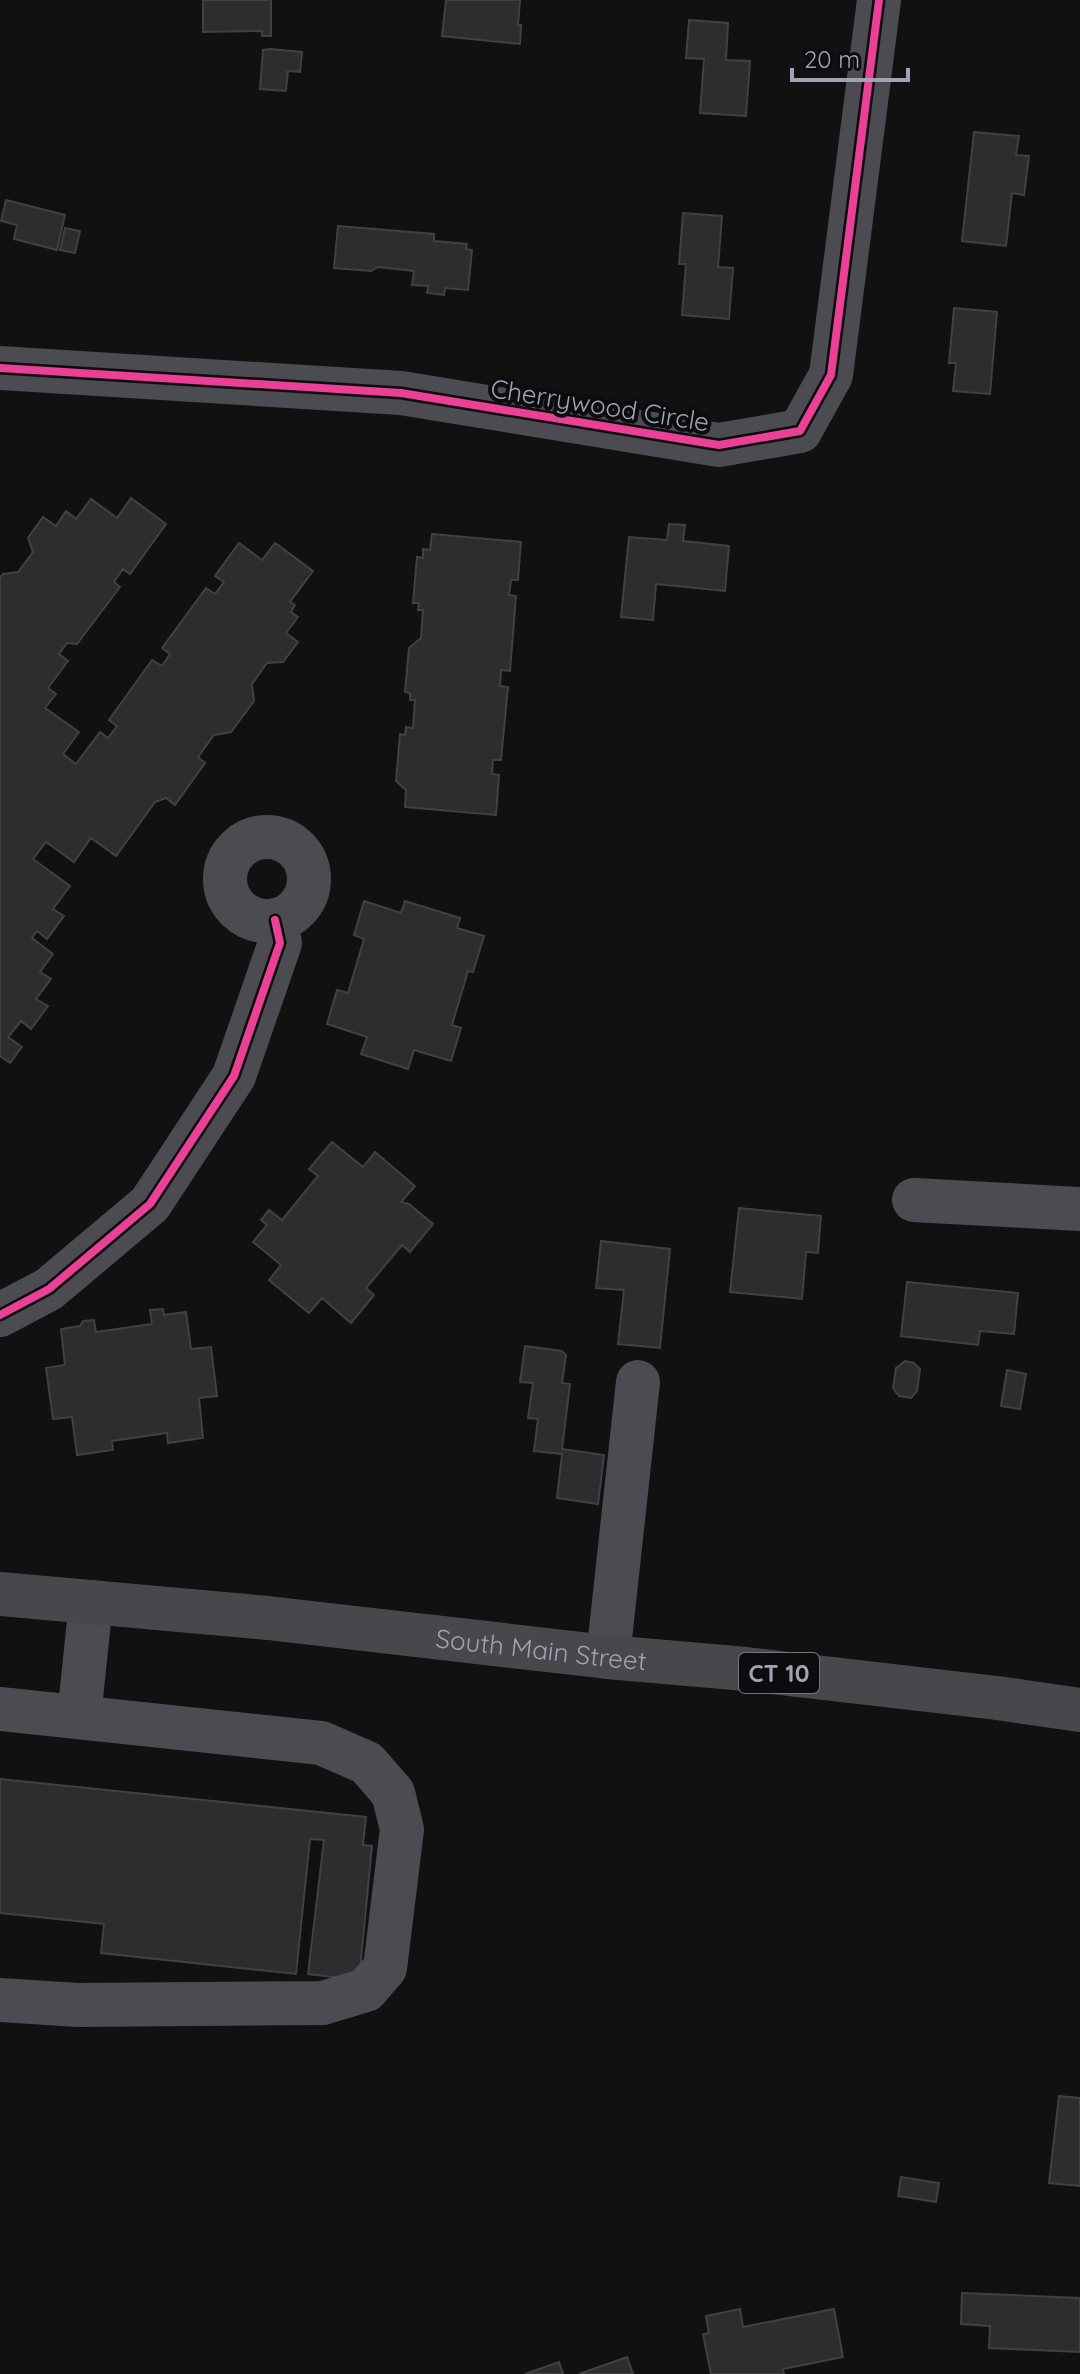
<svg xmlns="http://www.w3.org/2000/svg" width="1080" height="2374" font-family="Quicksand,sans-serif">
	<style>
		.building { fill: #2d2d2f; stroke: #404045; stroke-width: 2 }
		.lines { fill: none; stroke-linecap: round; stroke-linejoin: round }
		.minor { stroke: #4b4b51; stroke-width: 44 }
		.highway { stroke: #48484c; stroke-width: 44 }
		.cycleway-casing { stroke: #0c0b0d; stroke-width: 13 }
		.cycleway { stroke: #ea4096; stroke-width: 8 }
		.labels { text-anchor: middle; dominant-baseline: central; stroke-width: 8; stroke-linejoin: round; paint-order: stroke }
		.shield { fill: #0c0b0d; stroke: #747582; stroke-width: 2 }
		.shield-label { font-size: 24px; font-weight: bold; fill: #a1a2b4 }
		.street-label { font-size: 26px; fill: #a1a2b4; stroke: #0c0b0d }
	</style>
	<rect width="100%" height="100%" fill="#111"/>
	<path class="building" d="M203 0H271V36H262V31L203 32Z
		M446 0H520L518 25H521L520 44 442 36Z
		M689 20 728 23 726 60 750 61 746 116 700 113 704 59 686 58Z
		M270 49 302 52 300 72 288 71 286 91 260 89 263 50Z
		M974 132 1019 136 1016 155 1029 156 1024 195 1012 193 1006 246 962 241Z
		M6 200 65 215 57 250 14 239 17 225 1 221Z
		M683 213 722 216 718 267 733 268 729 319 682 315 686 264H679Z
		M338 226 434 234V241L467 244 466 249 472 250 468 290 445 288 444 295 427 293 428 286 412 285 414 271 378 267 371 271 334 268Z
		M65 228 80 231 75 253 60 250Z
		M954 308 997 312 990 394 953 391 956 363H949Z
		M131 498 166 524 130 574 123 569 114 582 120 587 77 644 67 643 59 654 68 661 48 688 56 694 45 708 79 732 63 754 76 764 100 732 108 738 117 726 109 720 152 660 162 666 170 654 162 648 206 588 215 594 224 582 215 576 239 543 262 560 275 543 313 571 290 602 295 605 291 612 298 617 286 633 298 642 283 662 267 663 252 684 254 701 231 732 214 735 198 757 205 763 175 805 166 798 155 802 116 856 91 838 74 862 46 842 33 859 70 886 53 909 64 916 47 939 37 931 32 938 53 954 40 972 51 979 36 999 48 1006 31 1029 21 1021 8 1037 22 1047 10 1063 0 1056V578L3 574 18 572 33 552 28 538 43 517 56 526 66 511 76 519 91 499 117 518Z
		M669 524 685 525 683 541 729 546 725 591 656 584 653 620 621 617 629 537 667 540Z
		M432 534 521 542 518 580H511L509 595 516 596 510 671 501 670 500 686 508 687 501 760H493L492 774 499 775 496 815 405 807 406 790 396 781 400 734 405 735 406 727 413 728 415 700H410V693L405 692 409 648 421 638 423 610H418L419 603H413L417 557 423 558V549L430 550Z
		M364 901 401 913 405 901 460 918 457 928 484 936 473 972 468 971 452 1025 461 1028 451 1061 414 1050 408 1069 361 1054 367 1037 327 1024 337 990 348 993 364 939 354 935Z
		M332 1142 363 1167 375 1152 415 1186 401 1202 409 1204 433 1224 410 1252 402 1245 366 1288 374 1295 351 1323 322 1298 309 1313 269 1280 281 1265 253 1242 267 1225 261 1220 269 1210 282 1220 318 1176 309 1169Z
		M739 1208 821 1216 818 1253 806 1252 802 1299 730 1292Z
		M601 1241 670 1249 660 1348 618 1344 624 1290 596 1288Z
		M907 1282 1018 1293 1014 1334 980 1331 978 1345 901 1336Z
		M163 1309 164 1315 186 1312 191 1349 211 1347 217 1396 199 1398 203 1438 168 1443 167 1433 112 1441 113 1450 77 1455 72 1417 53 1419 46 1368 65 1365 61 1329 80 1326 83 1321 94 1320 96 1332 152 1324 150 1310Z
		M525 1346 562 1351 566 1355 562 1383 570 1384 562 1449 604 1455 598 1504 557 1498 562 1454 534 1451 538 1419 528 1418 533 1383 520 1382Z
		M905 1361 914 1363 920 1369 917 1391 911 1398 899 1396 893 1388 896 1368Z
		M1007 1370 1026 1374 1020 1409 1001 1406Z
		M0 1779 366 1817 363 1845 372 1846 359 1980 308 1974 324 1840 310 1839 296 1974 101 1953 104 1924 0 1913Z
		M1059 2096 1080 2098V2186L1049 2183Z
		M901 2177 939 2183 936 2202 898 2196Z
		M962 2293 1080 2298V2352L989 2348 990 2326 961 2324Z
		M740 2309 743 2327 834 2309 843 2357 783 2369 784 2374H711L703 2334 709 2333 706 2316Z
		M627 2357 633 2374H579Z
		M559 2362 563 2374H525Z"/>
	<g class="lines">
		<path class="minor" d="M0 368 401 393 719 445 800 431 831 375 879 0
			M225 879a42 42 0 1 1 84 0a42 42 0 1 1-84 0Z
			M914 1200 1080 1209
			M0 1315 49 1289 150 1204 234 1076 280 943 275 920
			M608 1657 638 1382
			M0 1709 321 1743 367 1763 393 1793 402 1829 385 1968 366 1990 323 2003 78 2005 0 2000
			M79 1717 91 1602"/>
		<path class="highway" id="s1" d="M0 1594 268 1618 608 1657 746 1669 997 1698 1080 1710"/>
		<defs>
			<path id="cycleway" d="M0 368 401 393 719 445 800 431 831 375 879 0
				M0 1315 49 1289 150 1204 234 1076 280 943 275 920"/>
		</defs>
		<use href="#cycleway" class="cycleway-casing"/>
		<use href="#cycleway" class="cycleway"/>
	</g>
	<g class="labels">
		<rect class="shield" x="739" y="1653" width="80" height="40" rx="6"/>
		<g class="shield-label">
			<text x="779" y="1673">CT 10</text>
		</g>
		<g class="street-label">
			<text transform="translate(600 405) rotate(9)">Cherrywood Circle</text>
			<text stroke="none"><textPath href="#s1" startOffset="544">South Main Street</textPath></text>
		</g>
	</g>
	<path d="M792 68v12h116v-12" fill="none" stroke="#a1a2b4" stroke-width="4"/>
	<text x="804" y="68" font-size="24" fill="#a1a2b4" stroke="#0c0b0d" stroke-width="6" paint-order="stroke">20 m</text>
</svg>
